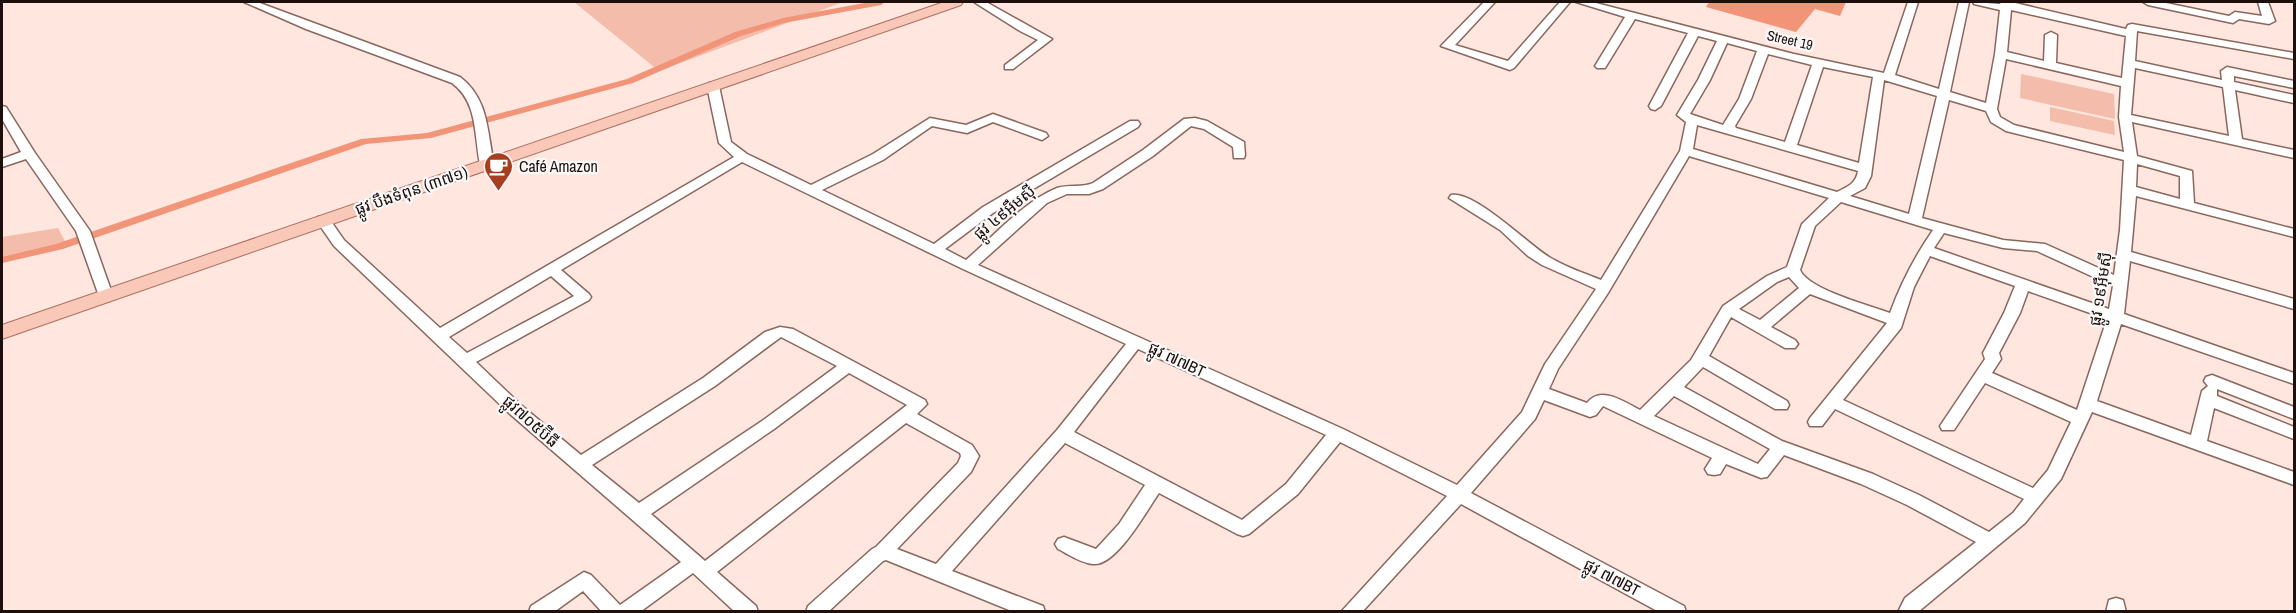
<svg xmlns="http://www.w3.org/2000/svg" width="2296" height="613" font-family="'Archivo Narrow','Noto Sans Khmer',sans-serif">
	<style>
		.green { fill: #f3bcab }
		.water { fill: #f19478 }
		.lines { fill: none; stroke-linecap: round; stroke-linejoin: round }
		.canal { fill: #f19478; fill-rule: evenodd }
		.minor-casing { stroke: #8a675c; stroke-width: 3 }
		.major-casing { stroke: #ab6f5e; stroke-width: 2 }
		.minor { fill: #fff; fill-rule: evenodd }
		.major { fill: #fac8b9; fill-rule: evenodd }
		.labels { text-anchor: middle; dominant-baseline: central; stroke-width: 4.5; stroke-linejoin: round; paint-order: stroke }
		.far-street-label { font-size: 14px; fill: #1d0f0c; stroke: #f9f9f9 }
		.poi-label { font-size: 16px; fill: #1d0f0c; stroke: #f9f9f9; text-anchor: start }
		.street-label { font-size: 16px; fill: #1d0f0c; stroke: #f9f9f9 }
	</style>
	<rect width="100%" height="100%" fill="#ffe6df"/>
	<path class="green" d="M574 2H843L659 71Z
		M2021 74 2114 94 2115 119 2020 98Z
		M2050 107 2114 121 2115 135 2050 121Z
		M58 228 67 245 2 263V237Z"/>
	<path class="water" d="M1709 2H1846L1840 16 1815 9 1796 32 1706 7Z"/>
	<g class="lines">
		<path class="canal" d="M870 2H885L881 5 784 23 741 36 633 83 431 138 366 144 63 249 2 263V257L56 244 361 139 427 133 627 79 735 32 783 18Z"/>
		<defs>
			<path id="minor" d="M244 2H257L460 77C489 99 487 132 494 164L487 168 480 164C474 135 478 102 452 83L306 29Z
				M974 2H986L1052 39 1013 69H1005V65L1038 40 1020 31Z
				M1484 2H1495L1455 45 1508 61 1560 2H1570L1514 68 1510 70 1441 46Z
				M1576 2H1592L1794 54 1884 73 1908 2H1918L1895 75 1939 89 1959 2H1969L1950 92 1986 103 1995 54 2000 10 1974 4 1973 2 2000 4 2001 2H2011L2126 29 2128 25 2132 24 2294 53V59L2137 31 2135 61 2222 80 2221 71 2227 67 2294 81V88L2234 76V82L2294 95V103L2235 90 2242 139 2294 150V158L2132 122 2137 156 2192 171 2194 203 2294 229V237L2136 196 2131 252 2294 299V309L2130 261 2124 314 2294 373V384L2121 324 2097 401 2191 435 2202 391 2208 386 2204 381 2206 377 2212 375 2294 407V419L2217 389V396L2294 427V439L2214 408 2207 441 2294 472V485L2092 412 2061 479 2025 523 1918 612H1898L1905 598 1976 542 1907 505 1861 484 1784 455 1767 477 1761 478 1726 464 1720 474 1714 475 1708 474 1705 469 1712 458 1603 406 1596 415 1590 417 1544 400 1535 419 1471 493 1684 606 1686 612H1659L1461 504 1362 612H1341L1447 496 1340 442 1298 494 1249 534 1243 536 1237 534 1159 493C1147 510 1116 567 1093 564 1081 563 1068 554 1058 549L1055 544 1058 539 1064 537 1096 549 1119 524 1145 485 1065 443 952 571 1043 606 1045 612H1014L886 560 883 561 828 612H806L808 606 872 549 876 547 958 463 961 456 960 453 906 423 717 572 756 606 758 612H735L693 573 640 612H602L583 591 554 612H529L531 606 584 572 591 575 620 605 681 562 510 414 334 246 316 220 318 217H328L344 240 440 328 734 157 719 143 707 86 709 83H717L719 86 731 142 747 154 811 185 873 154 930 118 966 125 993 114 1046 133 1048 136 1042 140 993 122 967 133 932 126 883 160 822 190 934 244 983 207 1130 121H1138L1140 124 1138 127 993 213 945 249 966 260C995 235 1022 203 1057 188 1069 184 1082 188 1093 183L1143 150 1184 119 1195 118 1207 121 1244 142 1245 155 1244 158H1234L1233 147 1204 129 1191 126 1153 156 1103 189 1089 194H1067L1047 203 978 265 1343 429 1457 485 1522 412 1545 364 1596 289 1542 265 1528 256 1500 230 1449 198 1451 195C1474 190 1529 245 1549 257 1565 267 1584 273 1601 280L1680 151 1686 122 1677 115 1698 80 1717 41 1698 36 1661 106 1655 110 1651 109 1649 106 1688 33 1635 19 1605 68H1597L1595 66 1625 17ZM2011 10 2126 36 2122 78 2056 63 2057 35 2051 32 2045 35 2044 61 2007 52ZM1727 43 1757 51 1739 99 1723 125 1690 114 1710 80ZM1768 54 1812 65 1785 142 1736 128 1735 126 1751 99ZM2006 59 2121 86 2119 117 2124 152 2014 125 2000 117 1997 109ZM1823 67 1873 77 1859 163 1797 145ZM2135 68 2223 87 2229 136 2131 115ZM1884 80 1937 96 1909 214 1850 196 1865 188 1871 176ZM1949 100 1986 111 1991 122 2006 131 2124 160 2120 230 2114 275 2045 244 2003 240 1922 218ZM1697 125 1858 171C1856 184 1847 187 1837 192L1693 149ZM1689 156 1829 198 1802 224 1787 267 1767 276 1723 306 1691 360 1640 410C1624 402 1601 385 1587 403L1549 389 1558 369 1608 293ZM742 162 963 269 1126 344 1057 430 936 564 897 549 971 472 979 456 972 445 917 414 927 404 925 400 793 329 780 327 765 332 703 378 581 455 522 406 476 362 589 300 591 297 589 294 561 270ZM2137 164 2180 176V199L2136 187ZM1841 202 1933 230C1915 256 1901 283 1890 313 1869 305 1809 290 1800 270L1815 226ZM1944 233 2003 248 2037 251 2113 286 2109 309 1934 248ZM1930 256 2015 286 2004 313 1983 353 1985 359 1940 426 1942 430H1954L1985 383 2071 422 2048 470 2033 488 1843 400 1901 328 1914 287ZM551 276 574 296 467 353 449 337ZM1789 277 1799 288 1760 320 1739 309 1777 282ZM2028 291 2107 319 2077 410 1992 373 2001 359 1999 353 2020 313ZM1810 294 1887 323 1810 418 1808 422 1810 426H1822L1835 409 2024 499 2013 513 1989 532 1919 495 1873 474 1782 441 1684 387 1703 367 1775 409H1787L1789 405 1787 401 1709 356 1731 317 1785 348H1795L1798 344 1795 340 1771 327ZM781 337 837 366 762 421 639 503 592 465 715 386ZM1138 349 1326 435 1286 484 1242 520 1074 432ZM849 373 907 405 705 561 651 514 774 429ZM1674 396 1770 449 1758 464 1654 416Z
				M2143 2H2161L2229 16 2235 12 2262 16 2258 2H2268L2275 21 2269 24 2239 19 2233 23 2148 5Z
				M2 106 6 107 35 153 90 231 113 296 111 299 106 301 99 296 76 231 26 159 2 167V159L21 152 2 119Z
				M2116 598 2123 600 2126 612H2106L2109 600Z"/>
			<path id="major" d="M944 2H963L961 5 2 339V325Z"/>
		</defs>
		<use href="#minor" class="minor-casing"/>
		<use href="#major" class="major-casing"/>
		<use href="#minor" class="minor"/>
		<use href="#major" class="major"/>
	</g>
	<defs>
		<symbol id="cafe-pin" viewBox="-11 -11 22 30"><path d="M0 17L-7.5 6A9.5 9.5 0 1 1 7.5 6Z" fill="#a63e1f" stroke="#f9f9f9"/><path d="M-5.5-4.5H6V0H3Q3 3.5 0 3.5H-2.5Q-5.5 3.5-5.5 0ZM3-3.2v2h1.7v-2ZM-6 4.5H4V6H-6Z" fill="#fff"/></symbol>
	</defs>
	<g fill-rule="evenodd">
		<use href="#cafe-pin" x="482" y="150" width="33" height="45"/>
	</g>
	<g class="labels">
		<g class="far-street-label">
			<text transform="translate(1790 40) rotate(13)">Street 19</text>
		</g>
		<g class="poi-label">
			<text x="519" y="166">Café Amazon</text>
		</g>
		<g class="street-label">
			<text transform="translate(411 190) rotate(-19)">ផ្លូវ បឹងទំពុន (៣៧១)</text>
			<text transform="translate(1004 212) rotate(-40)">ផ្លូវ ៤៩អ៊ឹមស៊ី</text>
			<text transform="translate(2100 289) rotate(-81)">ផ្លូវ ១៩អ៊ឹមស៊ី</text>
			<text transform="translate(1177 359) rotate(25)">ផ្លូវ ៧៧BT</text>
			<text transform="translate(531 421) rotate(42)">ផ្លូវ៧០៥ប៊ីធី</text>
			<text transform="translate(1612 577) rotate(28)">ផ្លូវ ៧៧BT</text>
		</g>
	</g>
	<rect width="2296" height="613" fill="none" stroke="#1d0f0c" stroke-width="6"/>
</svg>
